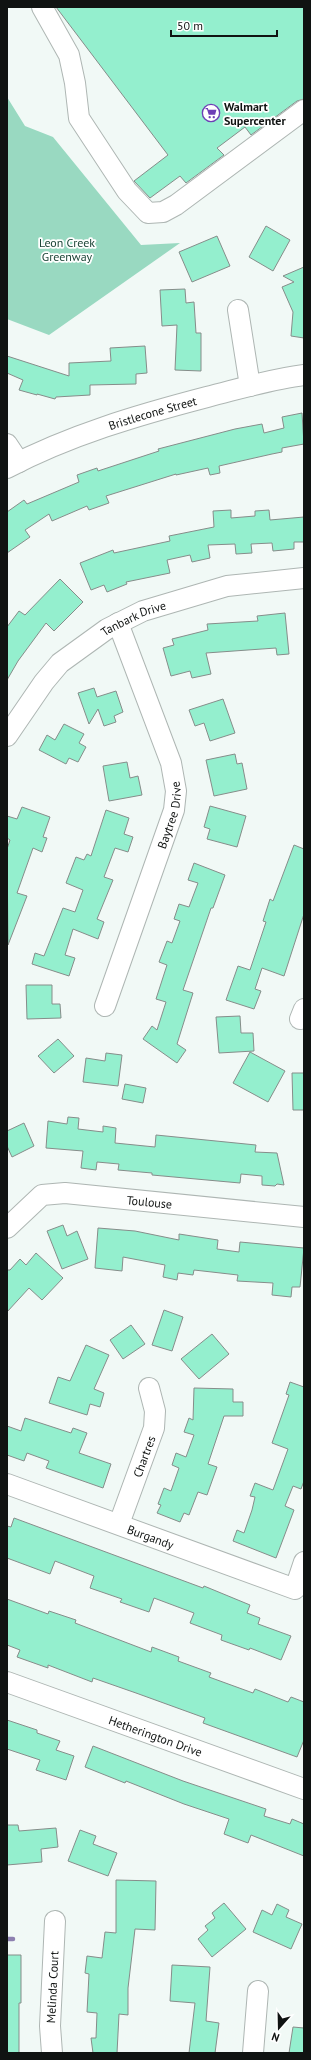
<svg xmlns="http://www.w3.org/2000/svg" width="311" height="2060" font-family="'PT Sans',sans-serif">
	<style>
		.green { fill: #99d9c1 }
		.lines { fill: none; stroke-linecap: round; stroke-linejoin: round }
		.stream { stroke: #8d80b0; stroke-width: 4.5 }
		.building { fill: #94efce; stroke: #868d8a }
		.minor-casing { stroke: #aeb6b3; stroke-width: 22 }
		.minor { stroke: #fff; stroke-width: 20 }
		.labels { text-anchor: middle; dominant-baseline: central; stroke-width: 3.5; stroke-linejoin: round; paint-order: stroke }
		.poi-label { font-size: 12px; font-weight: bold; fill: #101312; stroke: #fff; text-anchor: start }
		.park-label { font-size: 12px; fill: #1b4436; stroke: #fff }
		.street-label { font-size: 12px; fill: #101312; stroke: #fff }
	</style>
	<rect width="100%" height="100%" fill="#f1f9f6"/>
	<path class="green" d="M7 97 25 126 53 137 141 245 180 243 49 335 7 319Z"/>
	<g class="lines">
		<path class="stream" d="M7 1939H13"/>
	</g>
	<path class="building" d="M56 7H304V99L297 101 251 135 245 127 217 148 224 155 186 183 180 176 150 198 134 181 168 155Z
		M266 226 290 240 273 271 249 257Z
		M217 236 230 266 192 282 179 252Z
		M304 267V338L291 336 293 312 282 287 294 282 283 276Z
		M185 289 186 303 194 302 196 333H201V371L175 370 177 325 162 326 160 290Z
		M145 346 147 373 136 374V384L90 385V395L56 397 55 399 37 394V395L19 390 23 380 7 373V356L69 376V363L111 361 110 348Z
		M302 413 304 444 282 448V452L272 454 219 466 220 473 210 475 208 468 176 475V474L106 496 109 503 89 510 87 506 52 521 49 514 25 530 30 537 7 553V512L24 500 27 504 79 482 77 475 97 468 98 471 159 451 158 449 235 429 262 424 264 433 284 428 282 417Z
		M231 510V518L255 516V511L269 510 270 520 304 517V542H294V549L273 551 272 543 251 544 252 553 236 554 235 544 208 545 210 558 192 562 190 555 167 560 170 573 126 582 127 584 107 592 104 585 91 590 80 563 113 550 114 553 170 541 169 536 214 527 213 511Z
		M60 579 83 602 54 631 46 623 18 661 7 680V627L19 611 25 615Z
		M285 613 289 654 277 655 276 648 206 653 211 674 192 678 190 671 171 676 163 648 174 645 172 639 208 630 207 624 258 621 257 616Z
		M94 688 97 697 116 691 123 712 114 716 116 722 104 726 98 709 89 724 78 693Z
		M223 699 235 733 210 741 204 723 195 726 189 710Z
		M64 724 84 734 79 743 86 747 78 762 69 758 66 764 39 750 47 735 55 740Z
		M235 754 237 764 242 763 247 789 214 796 206 760Z
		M127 762 130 778 138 776 142 795 109 801 103 766Z
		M210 806 246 816 237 847 207 839 210 829 204 827Z
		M22 807 50 817 43 837 47 838 42 852 33 848 17 893 27 896 8 945 7 849 10 840 7 838V816L17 819Z
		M106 810 129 818 124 834 133 837 128 852 115 848 104 877 113 880 97 919 104 922 98 939 73 929 65 955 75 958 69 976 32 964 35 953 44 956 63 908 75 912 83 890 66 883 76 857 84 860 87 854 91 856Z
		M294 845 304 849V914L284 976 262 968 255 989 261 991 254 1009 226 1000 238 966 250 970 266 922 263 921 270 899 273 901Z
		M194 863 225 875 213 908H211L183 990 193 993 177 1044 186 1050 177 1063 143 1039 152 1026 157 1030 166 1002 156 999 167 965 159 962 167 941 172 943 180 921 174 919 179 904 189 907 198 883 188 880Z
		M26 985H52V1004H60L61 1018 27 1019Z
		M240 1016 241 1033H253L254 1051 219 1053 216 1017Z
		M58 1039 74 1056 54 1073 38 1056Z
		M250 1052 285 1071 268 1102 233 1083Z
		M106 1053 122 1055 118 1086 83 1082 86 1058 105 1061Z
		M292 1073H304V1110H293Z
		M125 1084 146 1088 143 1103 122 1099Z
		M68 1117 79 1118 78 1129 103 1132V1126L116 1128 115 1143 155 1147 156 1135 256 1145 255 1152 277 1153 284 1185 277 1184 275 1186 262 1185V1176L241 1174 240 1183 152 1175V1173L118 1170 119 1164 97 1162 96 1170 81 1168 83 1151 46 1148 48 1121 67 1124Z
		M24 1123 34 1146 12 1157 7 1146V1131Z
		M63 1225 67 1236 77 1231 88 1259 62 1269 47 1231Z
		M98 1228 135 1231 179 1240V1234L218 1240 217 1249 239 1252 240 1242 304 1248 300 1287H292L291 1297 272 1295 273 1283 237 1281 238 1275 194 1270 193 1275 178 1273 177 1280 163 1277 165 1265 123 1257 122 1271 95 1268Z
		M36 1253 63 1278 42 1300 29 1288 7 1312V1270H10L20 1259 26 1265Z
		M164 1310 183 1317 172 1351 152 1345Z
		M131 1325 145 1344 123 1359 110 1340Z
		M212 1334 229 1354 199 1379 181 1359Z
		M86 1345 109 1355 94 1389 104 1393 100 1407 90 1404 87 1415 49 1403 58 1377 70 1381Z
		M290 1382 304 1387V1481L301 1489 293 1486 285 1506 294 1510 276 1558 233 1541 237 1530 244 1533 252 1510 255 1497 250 1496 255 1483 273 1490 288 1449 272 1443 289 1395 286 1394Z
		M194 1388 233 1389V1402H243V1416H224L208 1464 217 1467 207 1495 198 1492 189 1515 184 1513 180 1522 157 1513 161 1505 158 1504 164 1488 171 1491 179 1468 172 1465 176 1453 186 1457 194 1435 184 1432 189 1418 193 1420Z
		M25 1418 71 1433 73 1428 87 1433 79 1453 111 1464 103 1488 46 1468 49 1461 27 1453 24 1461 7 1455V1426L21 1431Z
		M14 1518 203 1588 204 1586 250 1605 247 1613 260 1618 258 1624 291 1636 281 1660 250 1648 249 1650 221 1640 222 1635 190 1623 194 1613 154 1598 149 1612 120 1602 122 1599 90 1588 94 1576 55 1561 50 1574 7 1558V1526L11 1527Z
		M7 1599 48 1614 49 1611 76 1620 75 1623 151 1652 152 1647 179 1657 178 1661 211 1673 209 1677 253 1693 255 1689 288 1702 291 1697 304 1702V1740L297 1757 203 1723 205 1718 136 1693 93 1678 92 1682 48 1665V1668L17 1657 20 1650 7 1645Z
		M7 1720 37 1730V1733L60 1741 56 1750 74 1756 66 1780 36 1770 40 1760 7 1749Z
		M93 1746 183 1781 266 1809 264 1816 290 1824 292 1819 304 1824V1856L251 1835 248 1843 224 1834 229 1819 184 1804 126 1781 125 1783 85 1767Z
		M7 1825H18L19 1831 56 1828 58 1847 41 1849 42 1862 7 1865Z
		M80 1830 96 1836 93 1844 117 1853 108 1876 68 1861Z
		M116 1880 156 1881 155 1930 135 1929 128 1988V2015L119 2014 117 2053H93L91 2038H96L97 2013 87 2012 89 1974 85 1973 87 1956 102 1958 105 1932 116 1933Z
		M224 1903 246 1929 212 1957 198 1939 208 1930 205 1926 215 1918 212 1913Z
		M277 1904 289 1910 286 1917 302 1924 291 1949 253 1932 262 1910 272 1915Z
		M7 1955H21V2003H19V2053H7Z
		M172 1965 210 1967 206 2021 219 2023 215 2053H189L195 2003 170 2001Z
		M293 2027 304 2028V2053H289Z"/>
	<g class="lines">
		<defs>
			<g id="minor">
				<path d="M42 7 69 55 75 83 79 118 127 191 148 213 163 212 176 205 304 110"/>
				<path d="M238 310 250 386"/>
				<path d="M7 444 19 462"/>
				<path id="s1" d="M7 468C70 435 138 415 207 397 239 389 271 379 304 375"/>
				<path id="s2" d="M7 736 44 682 60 663 107 629 143 611 227 586 304 578"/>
				<path id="s3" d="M105 1006 174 810 176 791 171 763 118 623"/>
				<path d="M300 1019 304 1009"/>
				<path id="s4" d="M7 1228 42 1195 65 1193 304 1217"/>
				<path id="s5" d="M7 1484 295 1589 304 1562"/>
				<path id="s6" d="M119 1524 154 1428 155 1411 149 1388"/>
				<path id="s7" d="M7 1682 304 1789"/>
				<path id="s8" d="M52 2053 50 2026 55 1921"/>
				<path d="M253 2053 258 1991"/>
			</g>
		</defs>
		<use href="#minor" class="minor-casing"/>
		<use href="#minor" class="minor"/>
	</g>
	<defs>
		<symbol id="supermarket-ring" viewBox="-11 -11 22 22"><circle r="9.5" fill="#fff" stroke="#6d3fb6" stroke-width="1.5"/><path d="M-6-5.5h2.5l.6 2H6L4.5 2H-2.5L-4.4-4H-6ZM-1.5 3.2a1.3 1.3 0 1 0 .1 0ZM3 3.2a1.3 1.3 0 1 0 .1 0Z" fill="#6d3fb6"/></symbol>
	</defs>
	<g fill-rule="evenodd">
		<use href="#supermarket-ring" x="201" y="103" width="20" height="20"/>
	</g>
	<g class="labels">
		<g class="poi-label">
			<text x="224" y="106">Walmart<tspan x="224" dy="14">Supercenter</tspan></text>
		</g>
		<g class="park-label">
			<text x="67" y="242">Leon Creek<tspan x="67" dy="14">Greenway</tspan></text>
		</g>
		<g class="street-label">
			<text stroke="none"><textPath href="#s1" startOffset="156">Bristlecone Street</textPath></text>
			<text stroke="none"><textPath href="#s2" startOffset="177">Tanbark Drive</textPath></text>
			<text stroke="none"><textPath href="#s3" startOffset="202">Baytree Drive</textPath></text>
			<text stroke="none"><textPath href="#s4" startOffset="156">Toulouse</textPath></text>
			<text stroke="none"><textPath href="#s6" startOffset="72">Chartres</textPath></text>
			<text stroke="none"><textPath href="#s5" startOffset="153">Burgandy</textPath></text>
			<text stroke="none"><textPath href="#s7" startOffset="158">Hetherington Drive</textPath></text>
			<text stroke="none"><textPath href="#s8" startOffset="66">Melinda Court</textPath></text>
		</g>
	</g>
	<rect width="311" height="2060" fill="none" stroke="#101312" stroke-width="16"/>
	<g transform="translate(279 2028) rotate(200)" stroke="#ffffff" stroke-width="3" paint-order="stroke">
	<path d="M0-3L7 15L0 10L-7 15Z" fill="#101312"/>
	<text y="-6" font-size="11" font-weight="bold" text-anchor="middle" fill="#101312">N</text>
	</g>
	<path d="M171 30v6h106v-6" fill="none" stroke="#101312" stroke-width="2"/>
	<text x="177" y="30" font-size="12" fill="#101312" stroke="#ffffff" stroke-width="3" paint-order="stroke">50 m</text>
</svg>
